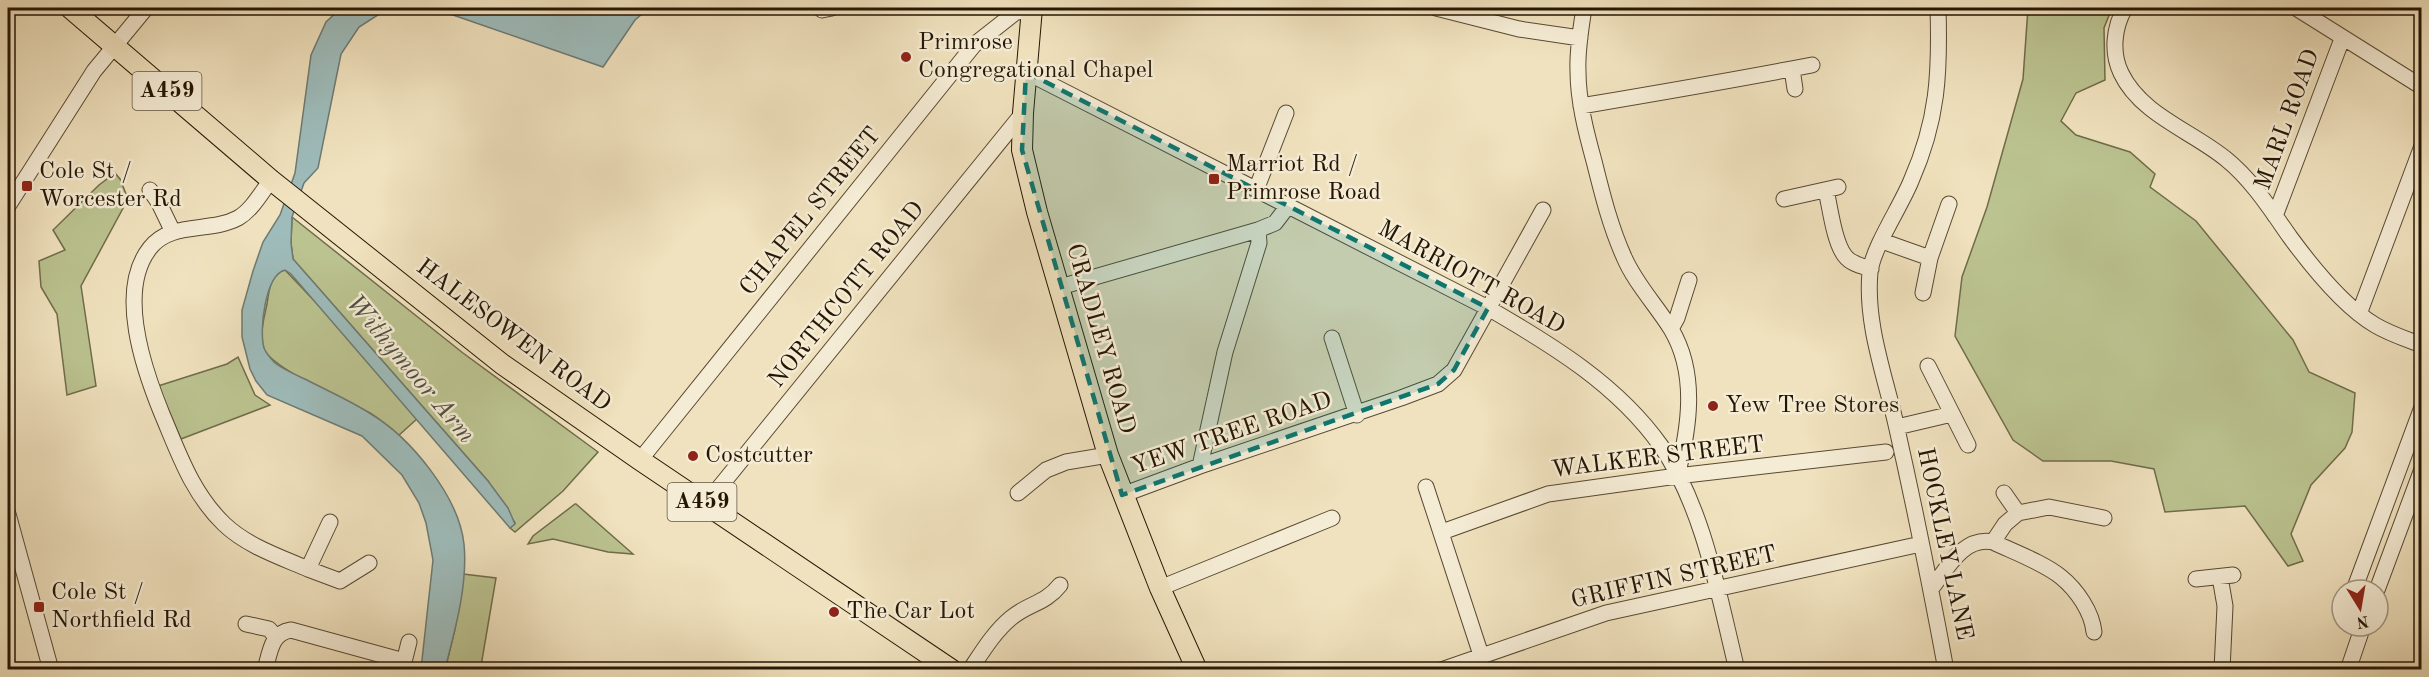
<svg xmlns="http://www.w3.org/2000/svg" width="2429" height="677" font-family="'Old Standard TT',serif">
	<style>
		.green { fill: #bbc390; stroke: #706c4a; stroke-width: 1.5 }
		.water { fill: #9ebcbb; stroke: #6e7a72; stroke-width: 1.5 }
		.lines { fill: none; stroke-linecap: round; stroke-linejoin: round }
		.minor-casing { stroke: #584932; stroke-width: 17 }
		.major-casing { stroke: #251604; stroke-width: 22 }
		.minor { stroke: #f5ecd5; stroke-width: 15 }
		.major { stroke: #f0e2be; stroke-width: 20 }
		.marked { fill: #0f766e; fill-opacity: 0.2; stroke: #0f766e; stroke-width: 4.5; stroke-dasharray: 12 8; stroke-linejoin: round }
		.poi-dot { fill: #8f2418; stroke: #f5ecd5; stroke-width: 2 }
		.labels { text-anchor: middle; dominant-baseline: central; stroke-width: 5; stroke-linejoin: round; paint-order: stroke }
		.shield { fill: #f5ecd5; stroke: #635643; stroke-width: 1.5 }
		.shield-label { font-size: 22px; font-weight: bold; fill: #251604 }
		.poi-label { font-size: 24px; fill: #251604; stroke: #f5ecd5; text-anchor: start }
		.street-label { font-size: 24px; fill: #251604; stroke: #f5ecd5 }
		.water-label { font-size: 26px; font-style: italic; fill: #4f5044; stroke: #f5ecd5 }
	</style>
	<rect width="100%" height="100%" fill="#f0e2be"/>
	<filter id="stains"><feTurbulence type="fractalNoise" baseFrequency=".00333" numOctaves="4"/><feColorMatrix values="0 0 0 0 .2 0 0 0 0 .09 0 0 0 0 .02 0 0 0 .5 -.17"/></filter>
	<radialGradient id="worn" r=".72"><stop offset=".6" stop-color="#630" stop-opacity="0"/><stop offset="1" stop-color="#630" stop-opacity=".3"/></radialGradient>
	<path class="green" d="M2028 8H2112L2104 28 2105 80 2076 93 2061 121 2076 135 2130 152 2155 174 2150 187 2196 221 2293 340 2309 372 2355 393 2352 432 2345 448 2311 485 2291 534 2303 561 2288 566 2245 506 2165 512 2154 469 2111 461H2043L2013 440 1955 336 1962 277 1987 207 2023 79Z
		M115 173 120 179 128 199 81 286 96 386 67 395 57 314 41 287 39 261 65 250 53 230 99 185Z
		M292 217 463 353 598 452 563 491 515 532 510 528 515 523 488 481 293 259 291 243Z
		M285 270 324 311 418 418 398 436C389 428 380 419 370 413 348 401 272 369 264 349 259 335 264 318 267 304 269 291 270 274 285 270Z
		M238 357 255 395 270 405 181 439 158 386 227 364Z
		M575 504H576L633 554 608 552 553 539 528 544 533 536Z
		M463 574 496 578 481 666 480 669 445 670 455 629Z"/>
	<path class="water" d="M341 8H509L560 12 588 8H649L635 20 603 67 453 15 422 9 384 11 359 27 341 54 318 168 304 183 292 217 291 243 293 259 488 481 508 508 515 524 510 528 291 274 285 270C265 275 259 331 264 348 266 353 271 359 275 363 284 370 296 375 307 380 328 391 351 401 371 414 411 438 459 497 464 544 468 585 455 630 445 669H421L433 560 426 523 419 503 402 475 362 436 267 395 256 381 250 369 242 337V310L253 271 263 242 280 215 295 173 311 55 326 22Z"/>
	<g class="lines">
		<defs>
			<path id="minor" d="M1436 8 1519 29 1580 38
				M1584 8C1581 28 1577 50 1578 71 1578 101 1586 132 1594 161 1602 193 1610 226 1624 257 1635 283 1656 305 1671 329 1698 374 1689 429 1677 476
				M1938 8C1940 73 1938 120 1911 181 1901 206 1873 247 1870 272 1865 325 1886 378 1897 429 1915 509 1931 589 1946 670
				M2125 8C2114 27 2111 52 2121 73 2141 115 2192 131 2226 159 2252 180 2271 210 2290 237 2312 267 2343 306 2375 325 2390 334 2406 339 2422 345
				M2296 8 2422 87
				M822 10 832 8
				M1792 69 1795 89
				M1026 72 1488 308C1552 345 1618 385 1661 446 1704 508 1719 597 1737 670
				M1581 106C1658 93 1735 80 1812 65
				M271 180C261 193 252 210 238 218 210 233 171 221 150 248 116 291 144 370 162 414 179 454 192 493 224 524 247 546 280 557 308 569L330 522
				M150 190 159 203 173 232
				M1256 190 1286 113
				M1826 190C1830 207 1834 242 1845 256 1851 264 1862 266 1871 269
				M1784 199 1838 187
				M8 206 94 71 146 8
				M2275 216 2342 39
				M1882 241 1930 258
				M1060 287 1258 230 1275 223 1288 206
				M1923 293 1930 258 1949 204
				M2359 314 2422 146
				M1671 329 1677 318 1689 280
				M1332 338 1357 415
				M1928 366 1968 445
				M1897 427 1952 414
				M640 460 974 45 1016 12 1032 11
				M1200 466 1225 352 1259 243 1258 230
				M1426 487 1481 655
				M1018 493 1046 470 1066 462 1108 455
				M2004 493 2018 513 2049 507 2104 518
				M1122 495 1200 466 1401 398 1438 384 1454 370 1543 210
				M705 505 1023 113
				M8 514 51 670
				M1442 532 1548 494 1677 476 1886 452
				M1993 542 2005 524 2018 513
				M308 569 340 581 369 563
				M2220 577 2225 606 2222 670
				M2196 579 2233 575
				M1160 588 1332 518
				M1931 589C1947 569 1963 536 1993 542 2014 552 2044 563 2061 577 2077 590 2092 612 2094 632
				M2354 590 2422 407
				M2377 590 2422 469
				M246 624 269 629 276 637
				M265 670C270 652 271 633 291 630L404 661
				M402 670 409 642
				M970 670C982 652 994 632 1011 618 1029 603 1045 604 1060 585
				M1441 670 1606 613 1921 544
				M2348 670 2363 626"/>
			<path id="major" d="M70 8 271 180 502 364 640 460 952 670
				M1032 8 1023 113 1022 150 1037 212 1108 455 1160 588 1197 670"/>
		</defs>
		<use href="#minor" class="minor-casing"/>
		<use href="#major" class="major-casing"/>
		<use href="#minor" class="minor"/>
		<use href="#major" class="major"/>
	</g>
	<path class="marked" d="M1026 72 1488 308 1454 370 1438 384 1122 495 1022 150Z"/>
	<g class="poi-dot">
		<circle cx="906" cy="57" r="6"/>
		<rect x="1208" y="173" width="12" height="12" rx="3"/>
		<rect x="21" y="180" width="12" height="12" rx="3"/>
		<circle cx="1713" cy="406" r="6"/>
		<circle cx="693" cy="456" r="6"/>
		<rect x="33" y="601" width="12" height="12" rx="3"/>
		<circle cx="834" cy="612" r="6"/>
	</g>
	<g class="labels">
		<g class="shield">
			<rect x="132.5" y="72" width="69" height="38" rx="4.5"/>
			<rect x="667.5" y="483" width="69" height="38" rx="4.5"/>
		</g>
		<g class="shield-label">
			<text x="167" y="91">A459</text>
			<text x="702" y="502">A459</text>
		</g>
		<g class="poi-label">
			<text x="918" y="43">Primrose<tspan x="918" dy="28">Congregational Chapel</tspan></text>
			<text x="1226" y="165">Marriot Rd /<tspan x="1226" dy="28">Primrose Road</tspan></text>
			<text x="39" y="172">Cole St /<tspan x="39" dy="28">Worcester Rd</tspan></text>
			<text x="1725" y="406">Yew Tree Stores</text>
			<text x="705" y="456">Costcutter</text>
			<text x="51" y="593">Cole St /<tspan x="51" dy="28">Northfield Rd</tspan></text>
			<text x="846" y="612">The Car Lot</text>
		</g>
		<g class="street-label">
			<text transform="translate(2288 120) rotate(-70)">MARL ROAD</text>
			<text transform="translate(811 212) rotate(-51)">CHAPEL STREET</text>
			<text transform="translate(1471 278) rotate(29)">MARRIOTT ROAD</text>
			<text transform="translate(847 295) rotate(-51)">NORTHCOTT ROAD</text>
			<text transform="translate(513 336) rotate(37)">HALESOWEN ROAD</text>
			<text transform="translate(1100 339) rotate(74)">CRADLEY ROAD</text>
			<text transform="translate(1232 434) rotate(-19)">YEW TREE ROAD</text>
			<text transform="translate(1658 458) rotate(-7)">WALKER STREET</text>
			<text transform="translate(1944 544) rotate(78)">HOCKLEY LANE</text>
			<text transform="translate(1674 578) rotate(-13)">GRIFFIN STREET</text>
		</g>
		<g class="water-label">
			<text transform="translate(410 369) rotate(50)">Withymoor Arm</text>
		</g>
	</g>
	<rect width="2429" height="677" fill="none" stroke="#f0e2be" stroke-width="30"/>
	<rect x="9" y="9" width="2411" height="659" fill="none" stroke="#251604" stroke-width="3"/>
	<rect x="15" y="15" width="2399" height="647" fill="none" stroke="#251604" stroke-width="1.5"/>
	<g transform="translate(2360 608) rotate(169)"><circle r="28" fill="#f5ecd5" stroke="#a29681" stroke-width="1.5"/>
	<path d="M0-4.5L10 22L0 15L-10 22Z" fill="#8f2418"/>
	<text y="-9" font-size="16" font-weight="bold" text-anchor="middle" fill="#251604">N</text>
	</g>
	<rect width="100%" height="100%" filter="url(#stains)"/>
	<rect width="100%" height="100%" fill="url(#worn)"/>
</svg>
